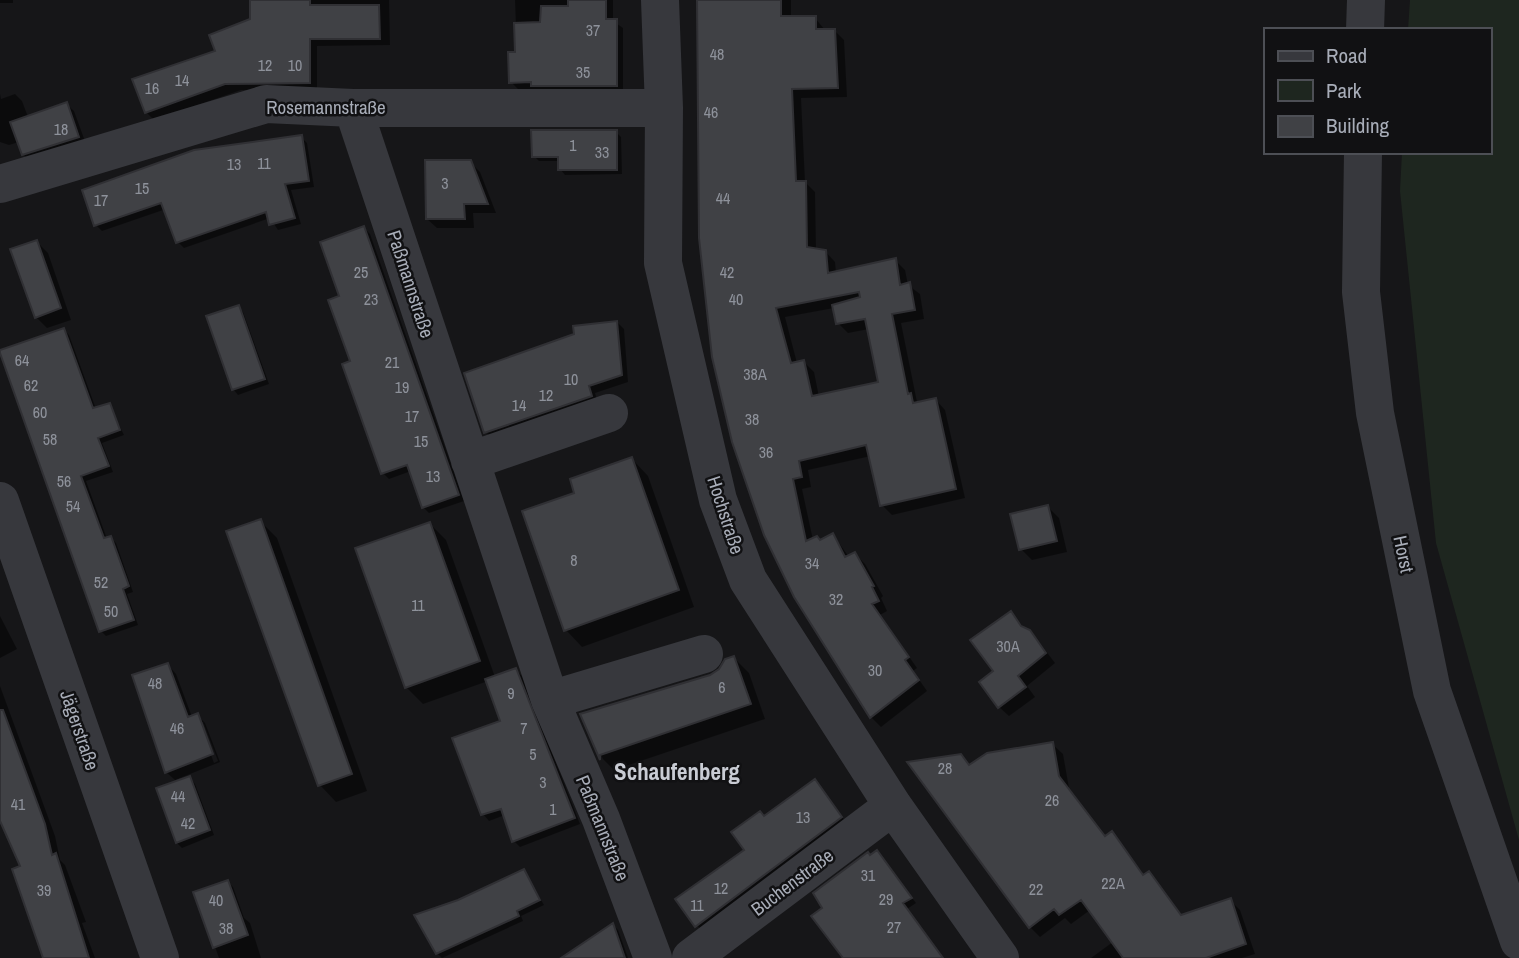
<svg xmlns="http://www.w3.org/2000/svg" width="1519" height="958" font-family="'Archivo Narrow',sans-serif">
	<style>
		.green { fill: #1e261f }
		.shadow { fill: #0007; fill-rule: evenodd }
		.building { fill: #404145; stroke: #303034; stroke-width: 2; fill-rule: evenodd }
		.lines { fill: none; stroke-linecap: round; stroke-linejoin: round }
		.minor { stroke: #37383d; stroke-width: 38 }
		.labels { text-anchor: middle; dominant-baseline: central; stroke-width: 5; stroke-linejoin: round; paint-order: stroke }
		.number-label { font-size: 16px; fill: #8e929b }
		.street-label { font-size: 19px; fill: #a8adb8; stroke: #111113 }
		.quarter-label { font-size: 23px; font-weight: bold; fill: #c9ccd4; stroke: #111113 }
	</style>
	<rect width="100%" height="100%" fill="#161618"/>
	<path class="green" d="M1410 0H1519V840L1436 543 1400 191 1402 152H1489V30H1408Z"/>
	<path class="shadow" d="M0 0H13V3H0Z
		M251 0H389L390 45 317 46V90H241L154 120 146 112 251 21Z
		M515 0H613V21L623 28V93H540L536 89H518L511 82 517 54Z
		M699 0H791V18H815L825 30H834L844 40 847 97 801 98 805 182 815 192 816 250 825 251 835 262 836 273 895 260 905 270 908 285 920 294 924 319 901 323 917 402 936 400 945 410 965 498 892 515 882 505 871 456 808 470 811 487 802 489 813 540 820 541 833 535 849 557 855 554 865 564 883 596 881 598 887 611 880 615 917 668 913 671 927 691 881 727 871 717 795 596 701 97 698 94ZM834 308 838 323 848 333 869 329 880 383 819 397 814 372 804 362 797 363 785 317Z
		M0 94 1 99 15 94 22 101 28 117 66 104 74 111 86 144 30 161 23 154 19 142 9 145 0 142Z
		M616 132 621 137 622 174 565 175 560 169V161H539L534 156Z
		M301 137 307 143 314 187 291 190 301 224 278 230 270 218 184 248 178 242 166 209 102 231 96 225Z
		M470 162 480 172 496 213H473L474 228H437L427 219Z
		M364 228 370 234 464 501 429 513 423 507 411 471 389 479 383 473 353 362 341 297Z
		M37 242 48 253 71 320 47 328 36 317Z
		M238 307 243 312 269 384 238 395 233 389Z
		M617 322 624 329 628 382 595 393 598 403 493 439 486 432Z
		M64 330 69 335 96 409 109 405 124 435 102 443 113 472 86 481 107 539 111 538 116 543 133 592 127 594 138 625 106 636 101 631 1 351Z
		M632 459 648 476 694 607 582 647 566 630 525 512 576 494Z
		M1048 507 1059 518 1067 552 1032 560 1021 549Z
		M260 521 277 538 367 791 336 802 320 785Z
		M430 524 446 540 495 677 516 670 522 676 580 824 520 847 514 841 505 815 489 821 483 814 502 722 488 681 423 704 406 687Z
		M1010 614 1039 642 1055 663 1027 686 1035 697 1009 716 999 707Z
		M0 616 17 649 0 658Z
		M734 658 749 673 765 719 614 770 603 759 582 715 711 677Z
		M168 665 176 674 192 717 197 715 205 723 220 762 175 780 166 772ZM199 722H203L218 761 214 763Z
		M0 686 55 836 60 860 65 865 86 922 82 923 95 958H45L22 867 0 817Z
		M1052 744 1063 754 1069 788 1107 837 1112 834 1142 872 1071 924 1065 918 1040 937 1030 927 970 767Z
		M190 778 195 784 214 835 182 848 177 843Z
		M822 789 848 825 704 934 677 899 746 850 764 818Z
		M881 858 916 903 907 909 943 958H850Z
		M524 871 544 905 521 916 523 921 442 958 437 953 458 901Z
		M228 882 233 887 244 918 250 923 261 958H219L196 893Z
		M1230 900 1240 910 1255 954 1242 958H1091L1169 901 1183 916Z
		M613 925 618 930 628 958H568Z"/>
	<path class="building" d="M250 0H310V5H379L380 39H310V83L225 84 145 113 132 79 215 51 209 35 250 19Z
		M568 0H606V19H617V86H531V82L509 83 508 52H515L514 23 540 22 541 6H568Z
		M697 0H781V16H816V29H835L838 88 792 89 796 181H806L807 247 826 250 828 273 896 258 900 285 910 282 915 310 892 314 908 394 911 393 913 403 936 398 956 489 880 506 866 445 799 461 802 477 793 479 806 541 817 536 820 540 833 533 845 557 855 552 874 586 872 587 879 601 872 604 909 657 905 660 919 680 870 718 794 597 764 535 732 442 712 357 699 238ZM859 292 860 297 832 305 836 324 865 319 878 382 812 396 804 360 791 363 776 308Z
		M67 102 79 137 22 155 10 122Z
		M531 130H617V170H558V157H532Z
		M302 135 309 181 285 184 295 218 269 225 266 212 176 243 161 203 94 226 82 190 194 150Z
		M425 160H471L488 204H464L465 219H426Z
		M364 226 459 495 422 508 407 465 381 474 342 364 350 361 328 300 339 296 320 242Z
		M37 240 61 308 35 318 10 249Z
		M239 305 265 379 232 390 206 316Z
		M617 321 622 375 589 386 592 396 484 433 464 373 574 334 573 326Z
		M64 328 93 408 110 403 120 430 98 438 109 466 81 476 104 538 111 536 129 586 123 589 134 620 99 632 0 353V350Z
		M632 457 679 590 564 631 522 511 574 493 570 479Z
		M1048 505 1057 541 1019 550 1010 514Z
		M261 519 352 774 318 786 226 531Z
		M430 522 480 661 405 688 355 548Z
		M1011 611 1021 626 1030 630 1046 653 1018 676 1026 687 998 708 979 682 993 671 970 640Z
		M734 656 751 704 600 755V760L580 714 710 675 719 669 725 659Z
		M168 663 188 717 198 713 213 754 165 773 132 675Z
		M516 668 575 818 512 842 501 809 481 815 452 738 500 721 485 679Z
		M0 710H3L45 824 52 855 56 853 89 958H43L12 869 20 866 0 821Z
		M1053 742 1059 776 1105 836 1112 831 1143 875 1149 871 1181 915 1231 898 1246 944 1206 958H1123L1081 900 1059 915 1054 909 1029 928 907 762 961 754 969 765 987 753Z
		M190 776 210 830 176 843 156 788Z
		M815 779 842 817 695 927 675 899 744 850 731 832 760 811 764 816Z
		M877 850 912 898 903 903 943 958H843L811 916 822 908 813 893 868 852 870 855Z
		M524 869 540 900 517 911 519 916 436 954 414 915 458 900Z
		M228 880 248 935 213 948 193 892Z
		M613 923 625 958H561Z"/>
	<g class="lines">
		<path class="minor" d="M660 0 664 108 663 263 718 500 748 580 893 806 1000 958
			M1365 30 1366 0
			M353 108 550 700 601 819 653 958
			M1363 152 1361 292 1375 413 1432 691 1519 941
			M0 184 266 104 353 108H664
			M470 461 609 413
			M0 501 160 958
			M550 700 704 654
			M691 958 893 806"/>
	</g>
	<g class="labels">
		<g class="number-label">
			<text x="593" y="30">37</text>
			<text x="717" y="54">48</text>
			<text x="265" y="65">12</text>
			<text x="295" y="65">10</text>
			<text x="583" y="72">35</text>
			<text x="182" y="80">14</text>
			<text x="152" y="88">16</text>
			<text x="711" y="112">46</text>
			<text x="61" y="129">18</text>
			<text x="573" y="145">1</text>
			<text x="602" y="152">33</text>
			<text x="264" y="163">11</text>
			<text x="234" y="164">13</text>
			<text x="445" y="183">3</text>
			<text x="142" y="188">15</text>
			<text x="723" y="198">44</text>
			<text x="101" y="200">17</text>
			<text x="361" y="272">25</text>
			<text x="727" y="272">42</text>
			<text x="371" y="299">23</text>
			<text x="736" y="299">40</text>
			<text x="22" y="360">64</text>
			<text x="392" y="362">21</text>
			<text x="755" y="374">38A</text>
			<text x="571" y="379">10</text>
			<text x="31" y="385">62</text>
			<text x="402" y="387">19</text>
			<text x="546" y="395">12</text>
			<text x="519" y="405">14</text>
			<text x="40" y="412">60</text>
			<text x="412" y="416">17</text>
			<text x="752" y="419">38</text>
			<text x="50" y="439">58</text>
			<text x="421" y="441">15</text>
			<text x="766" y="452">36</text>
			<text x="433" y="476">13</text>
			<text x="64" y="481">56</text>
			<text x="73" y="506">54</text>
			<text x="574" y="560">8</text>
			<text x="812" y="563">34</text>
			<text x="101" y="582">52</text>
			<text x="836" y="599">32</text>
			<text x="418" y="605">11</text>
			<text x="111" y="611">50</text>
			<text x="1008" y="646">30A</text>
			<text x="875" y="670">30</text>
			<text x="155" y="683">48</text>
			<text x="722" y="687">6</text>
			<text x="511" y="693">9</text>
			<text x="177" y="728">46</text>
			<text x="524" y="728">7</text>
			<text x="533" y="754">5</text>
			<text x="945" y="768">28</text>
			<text x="543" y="782">3</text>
			<text x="178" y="796">44</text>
			<text x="1052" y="800">26</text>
			<text x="18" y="804">41</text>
			<text x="553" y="809">1</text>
			<text x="803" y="817">13</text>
			<text x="188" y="823">42</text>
			<text x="868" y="875">31</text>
			<text x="1113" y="883">22A</text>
			<text x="721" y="888">12</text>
			<text x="1036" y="889">22</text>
			<text x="44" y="890">39</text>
			<text x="886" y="899">29</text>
			<text x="216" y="900">40</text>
			<text x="697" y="905">11</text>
			<text x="894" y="927">27</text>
			<text x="226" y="928">38</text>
		</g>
		<g class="street-label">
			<text x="326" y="107">Rosemannstraße</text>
			<text transform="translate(411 284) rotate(72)">Paßmannstraße</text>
			<text transform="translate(726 515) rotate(72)">Hochstraße</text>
			<text transform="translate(1404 554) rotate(78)">Horst</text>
			<text transform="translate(80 730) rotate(71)">Jägerstraße</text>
			<text transform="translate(603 828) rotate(68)">Paßmannstraße</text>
			<text transform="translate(792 882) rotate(-37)">Buchenstraße</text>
		</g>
		<g class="quarter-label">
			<text x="677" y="771">Schaufenberg</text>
		</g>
	</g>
	<rect x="1264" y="28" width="228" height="126" fill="#111113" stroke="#4d4f55" stroke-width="2"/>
	<rect x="1278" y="51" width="35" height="10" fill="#37383d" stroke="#4d4f55" stroke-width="2"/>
	<text x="1326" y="63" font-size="21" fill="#a8adb8">Road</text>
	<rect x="1278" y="80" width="35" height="21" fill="#1e261f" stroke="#4d4f55" stroke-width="2"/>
	<text x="1326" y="98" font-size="21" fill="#a8adb8">Park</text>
	<rect x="1278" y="116" width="35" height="21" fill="#404145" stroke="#4d4f55" stroke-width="2"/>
	<text x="1326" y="133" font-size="21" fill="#a8adb8">Building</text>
</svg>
